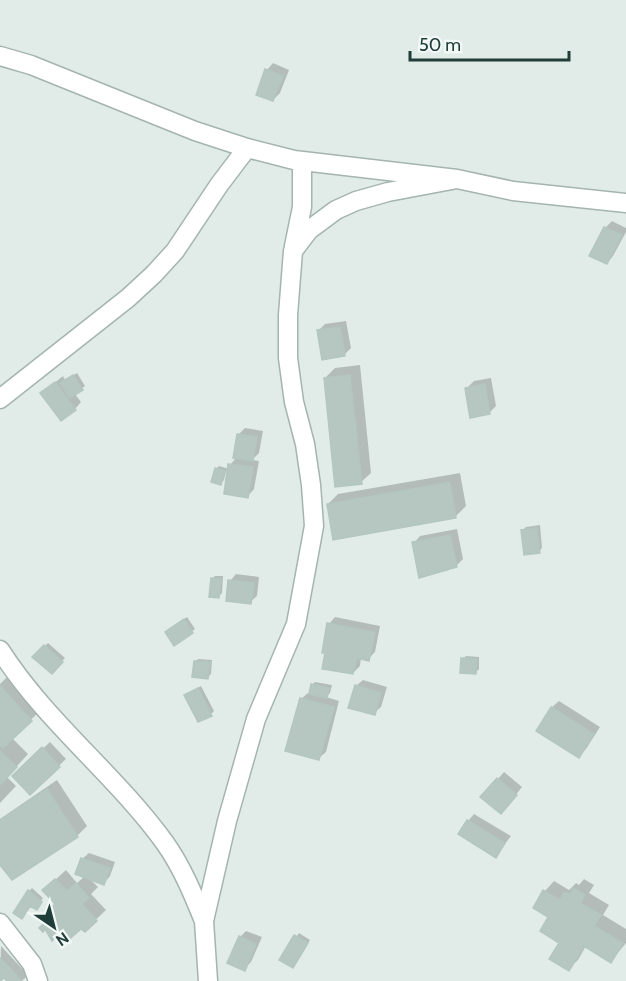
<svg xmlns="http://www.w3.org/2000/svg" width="626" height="981" font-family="Cabin,sans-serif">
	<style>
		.shadow { fill: #0003 }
		.building { fill: #b6c7c2; stroke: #b3c6c0; stroke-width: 1.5 }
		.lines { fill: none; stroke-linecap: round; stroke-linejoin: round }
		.street-casing { stroke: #a4b4b0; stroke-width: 21 }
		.street { stroke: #fff; stroke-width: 18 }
	</style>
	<rect width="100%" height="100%" fill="#e1ece8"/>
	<path class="shadow" d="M273 63 289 70 280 93 273 100 267 70Z
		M612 221 626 228V232L613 256 607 263 591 255 606 227Z
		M346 321 351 348 344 355 318 331 325 324Z
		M360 365 371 473 361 482 325 378 335 368Z
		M77 373 85 386 75 394 81 402 75 409 42 393 63 376 65 380Z
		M491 378 496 406 489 413 467 388 474 381Z
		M245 428 263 431 259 453 252 460 259 461 254 489 248 496 229 471H226L224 480 221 483 216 469 219 466 229 469 230 465 237 457H235L239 434Z
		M460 473 466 506 456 516 334 538 328 504 338 494Z
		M540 525 542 548 539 551 523 530 526 527Z
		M457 529 463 559 456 566 414 543 420 536Z
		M236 574 259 577 257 596 250 602 230 581Z
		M215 576H223L222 593 219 596 212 579Z
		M187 617 195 629 174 644 170 629Z
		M335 617 380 626 375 652 368 659 361 658 360 666 353 673 329 624Z
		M48 643 65 658 52 672 34 657Z
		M466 656 479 657V669L476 672 463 659Z
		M198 659 212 660 211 674 208 677 195 662Z
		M9 675 41 710 12 738 28 754 7 777 16 786 0 803V684Z
		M363 680 387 687 381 707 374 713 356 686Z
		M315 682 332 685 330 693 326 697 339 701 326 752 319 758 301 699 308 693H311L312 685Z
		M201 686 214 711 211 714 186 695Z
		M559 701 600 727 586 749 579 756 538 730 552 707Z
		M50 742 66 759 30 793 14 776Z
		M504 772 522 787 507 806 482 797Z
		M57 780 87 826 77 836 0 863V819Z
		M474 814 511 836 496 856 468 821Z
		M89 853 115 862 110 876 104 883 89 878 98 887 91 894 106 910 85 930 81 927 47 922 57 904 54 881 66 870 77 883 85 876 82 859Z
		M584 879 594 885 589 893 609 905 603 915 626 929V943L611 961 586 946 578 960 568 969 561 942 550 917 535 907 545 891 554 881 569 890 576 883 579 885Z
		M32 888 43 898 37 907 31 904 29 891Z
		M246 931 262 937 251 962 244 969 240 937Z
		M299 933 310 940 293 967 281 960Z
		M1 946 28 975 22 981H9L4 976 0 980Z"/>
	<path class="building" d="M265 69 283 76 273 101 256 95Z
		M604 227 622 235 607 264 589 256Z
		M340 327 345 356 322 360 317 330Z
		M73 375 83 390 70 398 60 383Z
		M350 375 362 484 335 487 324 378Z
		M55 382 76 410 61 421 40 393Z
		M485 384 490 414 470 418 465 388Z
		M237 434 257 437 253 461 233 458Z
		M228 464 253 467 248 498 224 494Z
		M215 468 225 471 221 485 211 482Z
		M450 482 456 518 333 540 327 504Z
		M537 528 540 553 524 555 521 530Z
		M450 535 457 567 419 578 412 542Z
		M211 578 221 579 219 598 209 597Z
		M228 580 254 583 251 604 226 601Z
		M184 619 193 633 174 646 165 632Z
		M327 623 375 632 369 661 357 658 353 674 322 669 325 653H322Z
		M44 645 63 662 52 674 32 657Z
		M461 658 477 659 476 674 460 673Z
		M194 661 210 662 208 679 192 677Z
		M311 684 329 688 327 698 309 694Z
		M355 685 381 693 375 715 348 708Z
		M0 686 32 721 3 748 0 745Z
		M198 688 212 716 198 722 184 695Z
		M300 698 334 707 319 760 285 751Z
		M551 707 594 734 579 758 536 731Z
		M42 747 60 767 30 795 12 776Z
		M0 751 17 767 0 785Z
		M497 778 517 795 501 814 480 797Z
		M47 789 78 837 12 880 0 865V820Z
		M467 820 505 843 496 858 458 834Z
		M81 858 110 868 104 885 75 874Z
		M55 879 67 891 76 883 89 898 82 904 97 921 85 932 81 929 64 944 57 936 52 941 45 929 43 932 39 928 45 922 41 917 55 904 42 890Z
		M573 888 585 895 580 903 601 915 594 926 623 943 611 963 584 946 569 971 549 959 559 943 540 931 548 917 533 908 543 890 560 900 565 892 570 895Z
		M28 890 42 902 37 910 30 906 22 919 13 913Z
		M294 935 308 943 293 968 279 960Z
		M239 936 256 944 245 971 227 963Z
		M0 958 12 970 21 981H7L4 978 0 981Z"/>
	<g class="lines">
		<defs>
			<path id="street" d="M0 56 31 65 195 131 247 148 294 160 457 179 513 191 626 203
				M294 246 302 207V161
				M0 399 128 298 154 274 175 251 219 185 247 148
				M0 650C46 722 115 774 165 843 182 867 193 894 204 921
				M0 923 32 964 38 981
				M208 981 204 921 227 821 256 719 296 624 314 526 311 485 305 444 294 402 288 358V315L293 251 309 230 336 210 356 201 388 192 457 179"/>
		</defs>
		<use href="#street" class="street-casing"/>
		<use href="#street" class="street"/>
	</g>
	<g transform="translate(54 927) rotate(145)" stroke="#f2f8f6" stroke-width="4.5" paint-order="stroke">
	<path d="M0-4.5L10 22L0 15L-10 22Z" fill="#213d39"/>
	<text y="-9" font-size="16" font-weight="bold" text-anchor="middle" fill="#213d39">N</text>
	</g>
	<path d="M410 51v9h159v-9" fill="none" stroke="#213d39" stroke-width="3"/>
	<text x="419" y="51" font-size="18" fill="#213d39" stroke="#f2f8f6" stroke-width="4.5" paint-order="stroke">50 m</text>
</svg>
